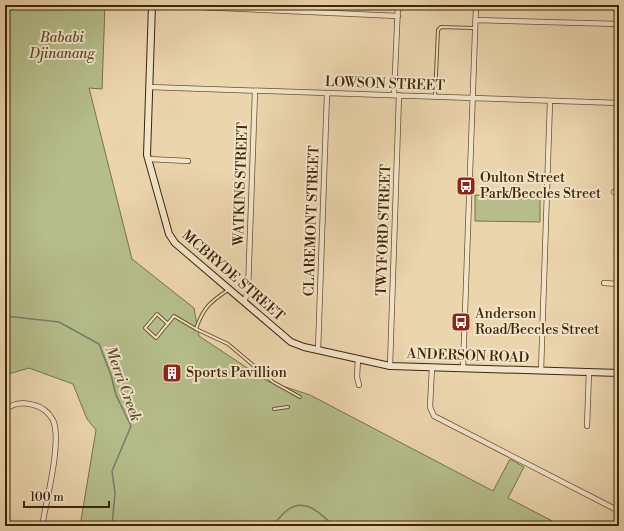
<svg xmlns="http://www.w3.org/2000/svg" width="624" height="531" font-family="'Libre Bodoni',serif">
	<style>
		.green { fill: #b5be8b; stroke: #7a7248 }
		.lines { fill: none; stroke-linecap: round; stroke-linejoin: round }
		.stream { stroke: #757f67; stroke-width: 1.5 }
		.lane-casing { stroke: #6a5230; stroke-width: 4 }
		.street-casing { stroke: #6a5230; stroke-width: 6 }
		.secondary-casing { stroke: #3f2706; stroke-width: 8 }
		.lane { stroke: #f2e4ca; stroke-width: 2 }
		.street { stroke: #f2e4ca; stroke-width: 4.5 }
		.secondary { stroke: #f2e4ca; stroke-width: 6 }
		.labels { text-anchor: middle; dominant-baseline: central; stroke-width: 4; stroke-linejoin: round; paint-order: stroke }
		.park-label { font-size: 14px; font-style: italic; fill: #5c4d27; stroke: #f2e4ca }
		.street-label { font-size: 14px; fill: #3f2706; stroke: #f2e4ca }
		.poi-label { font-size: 14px; fill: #3f2706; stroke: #f2e4ca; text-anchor: start }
		.water-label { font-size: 15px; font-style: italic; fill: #564c2e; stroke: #f2e4ca }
	</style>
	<rect width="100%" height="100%" fill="#ebd5ad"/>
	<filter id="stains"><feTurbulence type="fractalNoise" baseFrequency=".005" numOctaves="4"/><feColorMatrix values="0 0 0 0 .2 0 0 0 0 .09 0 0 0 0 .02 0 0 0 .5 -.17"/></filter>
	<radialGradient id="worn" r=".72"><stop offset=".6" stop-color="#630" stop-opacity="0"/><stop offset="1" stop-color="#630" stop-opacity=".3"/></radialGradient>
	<path class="green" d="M5 5H105L102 89 89 88 132 259 194 308 199 336 267 381 310 395 493 491 510 459 524 467 508 498 562 526H80L96 430 87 419 73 384 29 368 5 375Z
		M475 195 540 197V222L475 221Z"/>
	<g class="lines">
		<path class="stream" d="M5 54 9 83 5 92
			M5 316 59 322 99 344 111 375 116 395 131 426 112 471 115 493 112 526
			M273 526C275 521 280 518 283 514 302 494 319 512 334 526"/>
		<defs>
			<path id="lane" d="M435 96 438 30 441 27 474 28
				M228 290C210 302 203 308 196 329L228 344 273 382 300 397
				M168 324 157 314 145 328 156 338 174 316 196 329
				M274 409 288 407"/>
			<path id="street" d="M154 5 398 16
				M476 20 619 24
				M149 87 619 103
				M394 95 398 5
				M148 159 188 161
				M614 192 619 193
				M604 283 619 284
				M244 302 248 291 255 91
				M318 350 327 93
				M358 359 357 377 359 385
				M390 366 399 95
				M432 367 430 407 434 416 619 511
				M463 368 476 5
				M541 371 550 101
				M5 410C13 403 24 402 34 405 42 407 49 413 53 420 62 440 47 498 43 521L40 526
				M587 426 589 372
				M5 513 7 526"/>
			<path id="secondary" d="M152 5 147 155 169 234 175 243 291 342 304 347 390 366 619 373"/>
		</defs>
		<use href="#lane" class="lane-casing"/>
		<use href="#street" class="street-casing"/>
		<use href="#secondary" class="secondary-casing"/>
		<use href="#lane" class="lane"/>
		<use href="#street" class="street"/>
		<use href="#secondary" class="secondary"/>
	</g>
	<defs>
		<symbol id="bus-square" viewBox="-11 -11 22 22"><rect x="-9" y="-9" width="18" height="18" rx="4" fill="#8f2418" stroke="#f2e4ca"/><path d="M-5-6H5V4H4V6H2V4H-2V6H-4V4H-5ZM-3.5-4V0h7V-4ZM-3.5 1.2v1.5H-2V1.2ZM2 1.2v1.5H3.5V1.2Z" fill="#fff"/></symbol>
		<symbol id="building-square" viewBox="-11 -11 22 22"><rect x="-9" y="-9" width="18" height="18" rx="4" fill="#8f2418" stroke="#f2e4ca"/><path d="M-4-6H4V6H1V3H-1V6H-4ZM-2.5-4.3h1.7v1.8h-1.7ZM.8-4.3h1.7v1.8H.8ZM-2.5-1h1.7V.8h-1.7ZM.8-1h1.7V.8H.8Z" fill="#fff"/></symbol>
	</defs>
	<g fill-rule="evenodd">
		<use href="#bus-square" x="455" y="175" width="22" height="22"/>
		<use href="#bus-square" x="450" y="311" width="22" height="22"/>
		<use href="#building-square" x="161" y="362" width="22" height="22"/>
	</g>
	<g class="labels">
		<g class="park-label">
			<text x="62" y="38">Bababi<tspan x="62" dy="16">Djinanang</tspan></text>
		</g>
		<g class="street-label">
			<text transform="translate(385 84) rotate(2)">LOWSON STREET</text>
			<text transform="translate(241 184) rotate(-88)">WATKINS STREET</text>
			<text transform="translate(312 221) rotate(-88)">CLAREMONT STREET</text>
			<text transform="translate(384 230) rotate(-88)">TWYFORD STREET</text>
			<text transform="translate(233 276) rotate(41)">MCBRYDE STREET</text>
			<text transform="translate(468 356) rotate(2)">ANDERSON ROAD</text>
		</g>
		<g class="poi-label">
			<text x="480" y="178">Oulton Street<tspan x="480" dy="16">Park/Beccles Street</tspan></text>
			<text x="475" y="314">Anderson<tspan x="475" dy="16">Road/Beccles Street</tspan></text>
			<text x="186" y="373">Sports Pavillion</text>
		</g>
		<g class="water-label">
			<text transform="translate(123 384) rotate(70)">Merri Creek</text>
		</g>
	</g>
	<rect width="624" height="531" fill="none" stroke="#ebd5ad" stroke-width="20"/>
	<rect x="6" y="6" width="612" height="519" fill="none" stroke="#3f2706" stroke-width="2"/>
	<rect x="10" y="10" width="604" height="511" fill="none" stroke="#3f2706"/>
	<path d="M24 501v6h85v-6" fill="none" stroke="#3f2706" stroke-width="2"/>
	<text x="30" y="501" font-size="12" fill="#3f2706" stroke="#f2e4ca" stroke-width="3" paint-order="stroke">100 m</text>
	<rect width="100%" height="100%" filter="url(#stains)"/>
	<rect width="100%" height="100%" fill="url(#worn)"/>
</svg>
